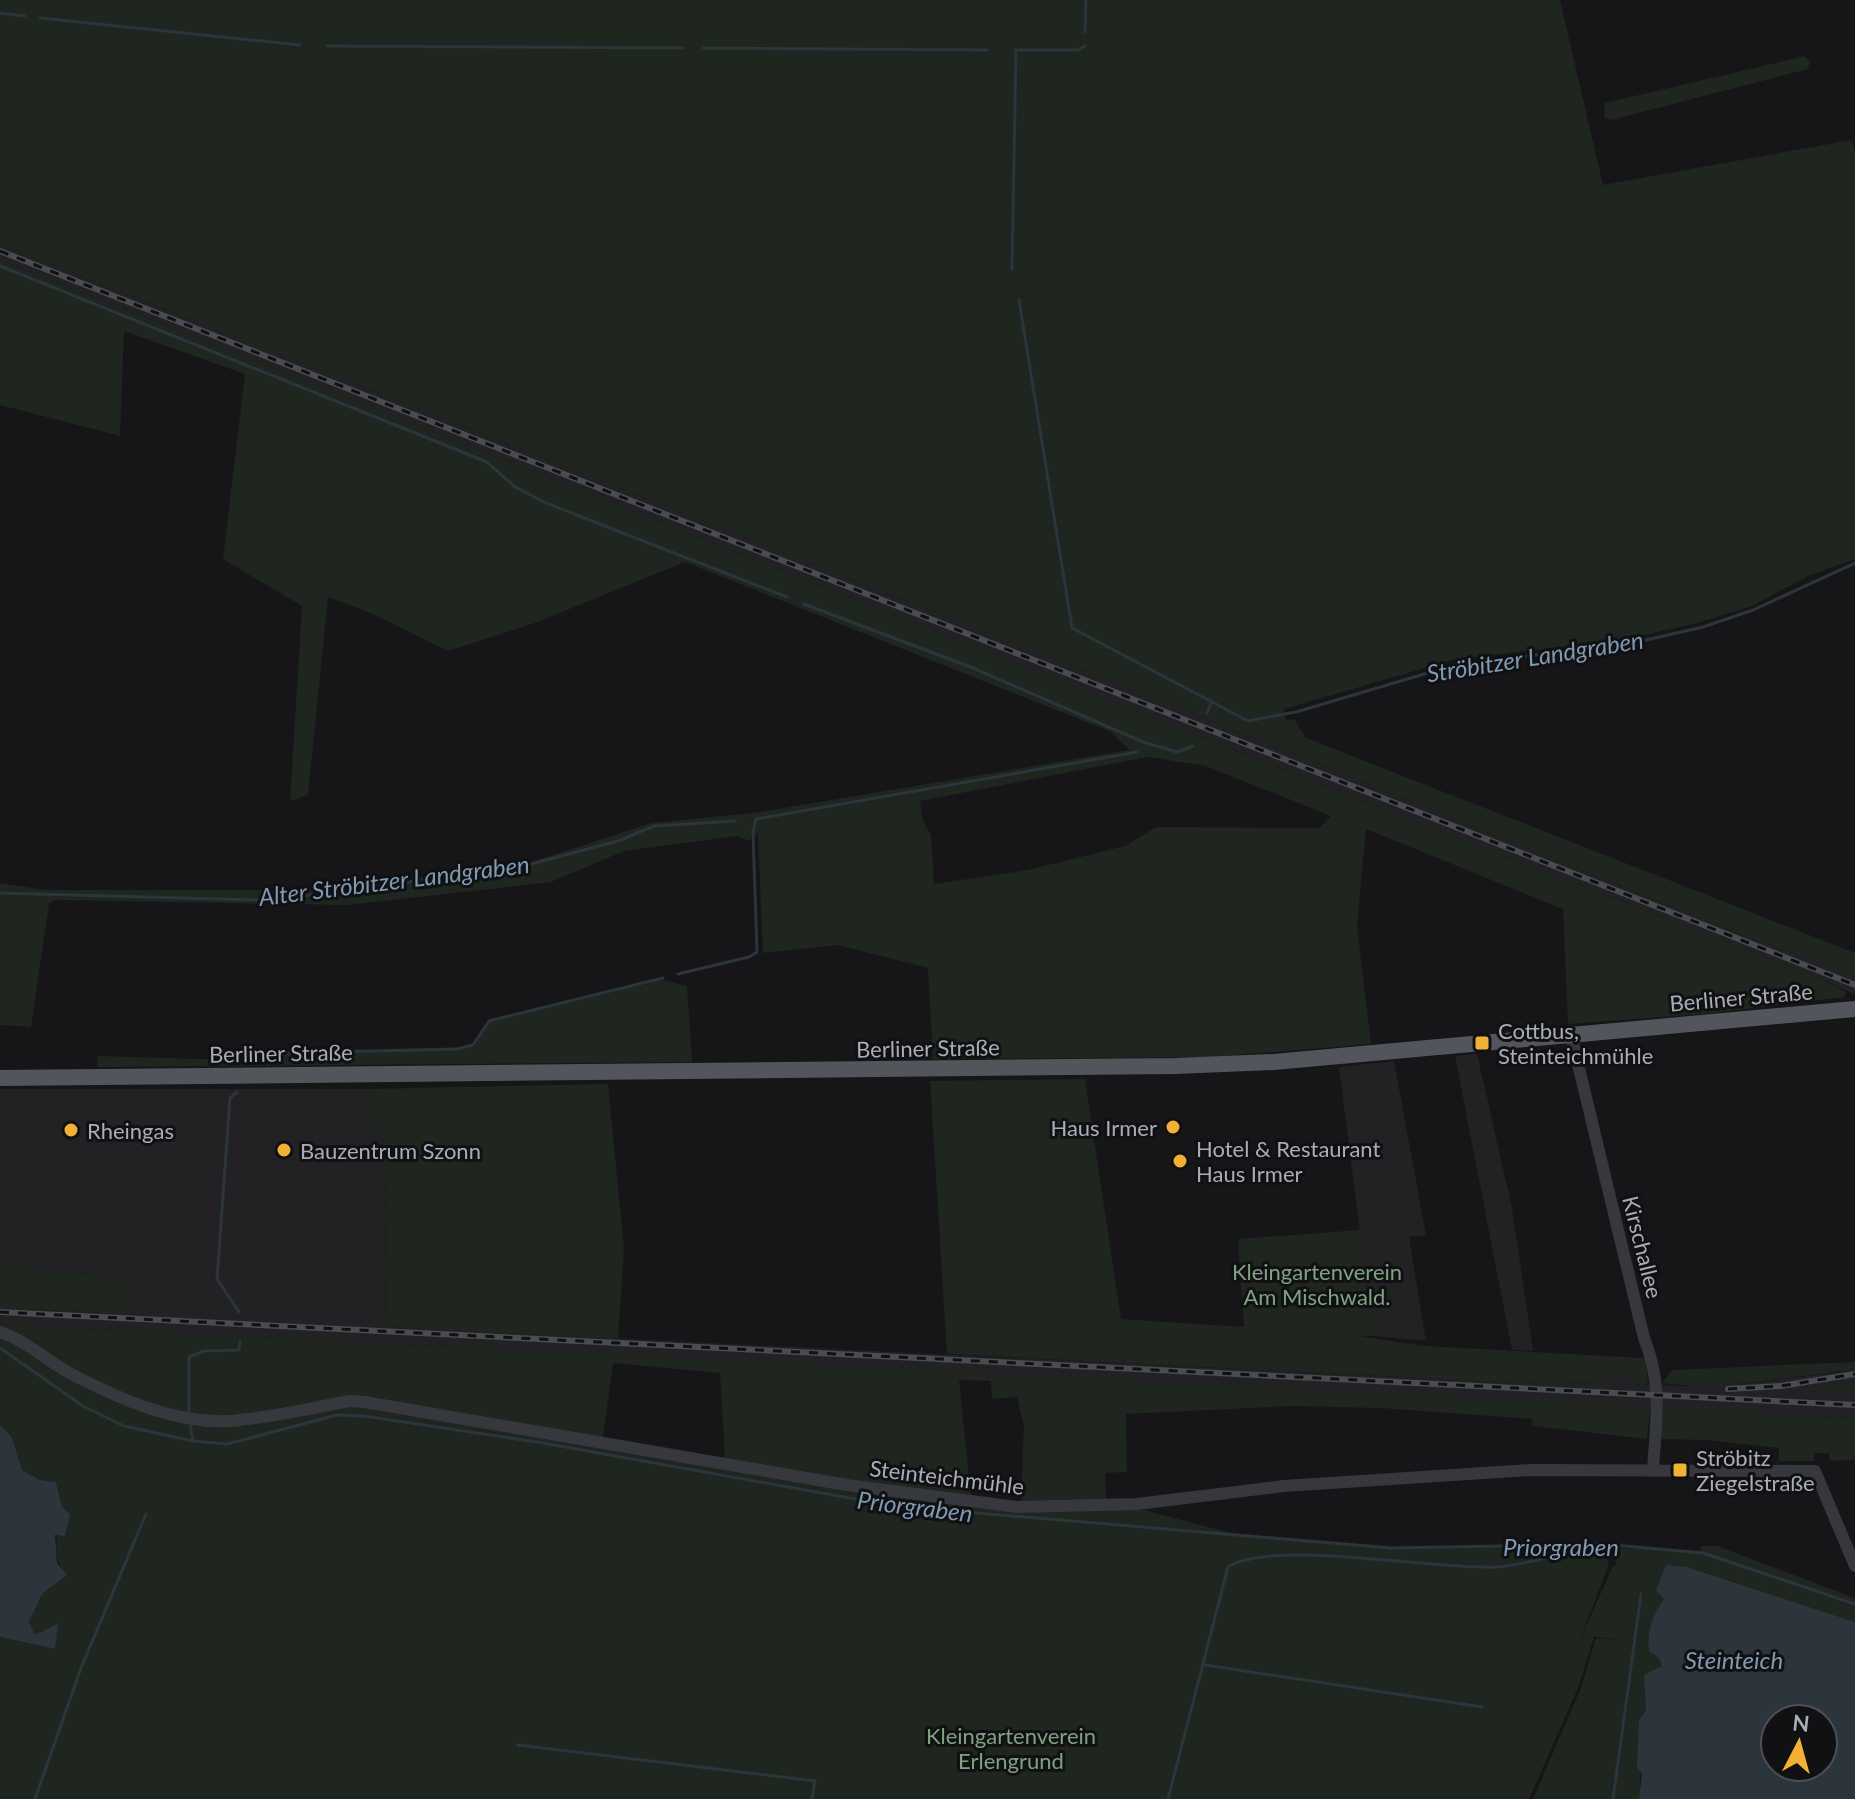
<svg xmlns="http://www.w3.org/2000/svg" width="1855" height="1799" font-family="Lato,sans-serif">
	<style>
		.built { fill: #222225 }
		.green { fill: #1e261f; fill-rule: evenodd }
		.water { fill: #2c353c; fill-rule: evenodd }
		.lines { fill: none; stroke-linecap: round; stroke-linejoin: round }
		.stream { stroke: #2c353c; stroke-width: 3 }
		.minor { stroke: #37383d; stroke-width: 12 }
		.major { stroke: #53555c; stroke-width: 16 }
		.rail-casing { stroke: #4a4c52; stroke-width: 6 }
		.rail { stroke: #111113; stroke-width: 3; stroke-dasharray: 9; stroke-linecap: butt }
		.poi-dot { fill: #f2b134; stroke: #111113; stroke-width: 3 }
		.labels { text-anchor: middle; dominant-baseline: central; stroke-width: 6; stroke-linejoin: round; paint-order: stroke }
		.street-label { font-size: 22px; fill: #a8adb8; stroke: #111113 }
		.poi-label { font-size: 22px; fill: #a8adb8; stroke: #111113; text-anchor: start }
		.park-label { font-size: 22px; fill: #7fa381; stroke: #111113 }
		.water-label { font-size: 24px; font-style: italic; fill: #7f9bb3; stroke: #111113 }
	</style>
	<rect width="100%" height="100%" fill="#161618"/>
	<path class="built" d="M0 244 1180 708 1758 941 1855 974V995L1820 978 1380 808 0 260Z
		M1477 1054 1512 1208 1533 1351 1512 1350 1455 1056Z
		M1394 1061 1426 1235 1409 1237 1426 1341 1373 1336 1339 1067Z
		M0 1089H371L366 1114 382 1137 387 1212 385 1327 1542 1384 1606 1383 1607 1374H1636V1384L1683 1386 1753 1383 1855 1370V1381L1808 1391 1855 1393V1418L0 1324V1308L125 1314 131 1278 0 1265Z"/>
	<path class="green" d="M0 0H1560L1603 185 1852 140 1855 151V559L1808 576 1752 606 1697 623 1623 640 1456 659 1284 709 1286 721 1294 719 1306 738 1855 953V974L1758 941 1180 708 0 244Z
		M1805 56 1810 62 1808 69 1611 120 1604 118 1605 103Z
		M0 260 1380 808 1820 978 1846 992 1844 997 1713 1013 1568 1024 1563 909 1366 829 1357 926 1371 1044 1212 1057 933 1059 928 968 837 945 763 953 758 834 748 841 737 836 624 851 551 882 348 905 54 900 49 904 31 1027 0 1025V883L45 890H332L529 863 651 823 754 813 1129 750 1111 732 685 562 535 623 448 651 373 614 328 597 308 795 290 801 302 606 223 559 245 374 124 331 120 436 0 405ZM1148 757 1206 766 1331 816 1320 828 1156 827 1125 846 1028 870 934 884 931 835 923 821 920 801Z
		M662 980 687 986 692 1062 97 1067 98 1056 235 1060 240 1054 474 1047 489 1021Z
		M1085 1079 1121 1319 1244 1327 1238 1239 1360 1230 1373 1336H1359L1425 1346 1642 1358 1646 1359 1648 1384H1636V1374H1607V1383L1542 1384 947 1354 930 1081Z
		M608 1084 624 1248 618 1339 385 1327 387 1212 382 1138 366 1114 371 1089Z
		M0 1265 131 1278 126 1314 0 1308Z
		M0 1324 1650 1407 1647 1439 1533 1426 1532 1419 1381 1408 1292 1406 1126 1414 1127 1472 1105 1473 1106 1500 1231 1533 1391 1549 1602 1544 1609 1565 1578 1644 1613 1566H1616L1617 1548 1700 1551 1701 1546H1717L1855 1598V1622L1687 1567 1665 1599 1659 1658 1662 1666 1646 1710 1639 1799H1533L1581 1688 1596 1638 1634 1641 1594 1637 1578 1688 1529 1799H0V1637L55 1649 57 1623 35 1636 29 1622 42 1594 66 1575C48 1551 60 1534 61 1507 62 1500 58 1490 56 1482L40 1480 22 1470 12 1437 0 1426ZM613 1363 720 1373 725 1458 603 1438ZM959 1380 991 1381 992 1399 1017 1397 1024 1426 1021 1502 971 1496Z
		M1855 1362V1370C1791 1375 1727 1392 1662 1383L1672 1370Z
		M1855 1381V1393L1806 1391 1810 1390Z
		M1663 1408 1855 1418V1460L1829 1461V1453H1814V1461H1779V1448L1707 1440 1660 1439Z"/>
	<path class="water" d="M0 1425 12 1437 22 1470 40 1480 56 1482 62 1506 70 1515 65 1536 55 1535 57 1563 67 1575 42 1594 29 1622 35 1635 58 1623 55 1649 0 1637Z
		M1666 1565 1687 1567 1855 1622V1799H1639L1642 1774 1637 1767 1639 1721 1646 1710 1644 1675 1662 1666 1659 1658 1649 1651C1647 1629 1652 1617 1664 1599L1656 1590ZM1823 1719V1767H1775V1719Z"/>
	<g class="lines">
		<path class="stream" d="M0 13 25 16
			M40 18 300 45
			M1085 32 1086 0
			M327 46 683 48
			M703 48 987 50
			M0 266 487 462 515 487 546 503 787 597
			M1012 269 1016 50H1078L1085 46
			M1019 300 1072 628 1248 721 1296 712 1458 664 1624 645 1703 627 1753 610 1855 563
			M804 604 973 668 1143 742 1177 752 1193 746
			M1207 713 1212 701
			M0 893 258 900 333 893 531 864 618 841 654 826 735 821
			M678 974 749 957 757 952 753 833 756 819 1137 752
			M235 1060 240 1054 457 1049 473 1045 489 1021 663 978
			M237 1092 230 1098 217 1279 239 1312
			M0 1348 83 1406 124 1426 193 1441 227 1444 337 1415 364 1416 543 1443 894 1506 1391 1548 1602 1544 1703 1553 1855 1604
			M189 1411V1357L204 1351 239 1350 240 1341
			M190 1423 193 1441
			M1205 1665 1482 1707
			M518 1745 815 1781 812 1799
			M35 1799 81 1668 146 1514
			M1168 1799 1228 1567C1274 1538 1437 1571 1498 1567 1514 1566 1531 1561 1547 1558
			M1613 1799 1641 1594"/>
		<path class="minor" d="M1571 1035 1644 1338C1663 1386 1656 1419 1653 1470
			M0 1332C30 1342 51 1365 79 1378 125 1401 177 1424 230 1421 270 1418 311 1408 350 1401L365 1402 847 1485 1017 1507 1137 1504 1284 1486 1530 1470 1815 1471 1855 1566"/>
		<path class="major" d="M0 1078 1175 1066 1274 1062 1855 1009"/>
		<defs>
			<path id="rail" d="M0 251 1855 985
				M0 1312 1855 1405
				M1728 1389 1781 1386 1855 1374"/>
		</defs>
		<use href="#rail" class="rail-casing"/>
		<use href="#rail" class="rail"/>
	</g>
	<g class="poi-dot">
		<rect x="1474" y="1035" width="16" height="16" rx="4"/>
		<circle cx="1173" cy="1127" r="8"/>
		<circle cx="71" cy="1130" r="8"/>
		<circle cx="284" cy="1150" r="8"/>
		<circle cx="1180" cy="1161" r="8"/>
		<rect x="1672" y="1462" width="16" height="16" rx="4"/>
	</g>
	<g class="labels">
		<g class="street-label">
			<text transform="translate(1741 997) rotate(-5)">Berliner Straße</text>
			<text transform="translate(928 1048) rotate(-1)">Berliner Straße</text>
			<text transform="translate(281 1053) rotate(-1)">Berliner Straße</text>
			<text transform="translate(1643 1247) rotate(76)">Kirschallee</text>
			<text transform="translate(947 1477) rotate(7)">Steinteichmühle</text>
		</g>
		<g class="poi-label">
			<text x="1498" y="1030">Cottbus,<tspan x="1498" dy="25">Steinteichmühle</tspan></text>
			<text x="1157" y="1127" text-anchor="end">Haus Irmer</text>
			<text x="87" y="1130">Rheingas</text>
			<text x="1196" y="1148">Hotel &amp; Restaurant<tspan x="1196" dy="25">Haus Irmer</tspan></text>
			<text x="300" y="1150">Bauzentrum Szonn</text>
			<text x="1696" y="1457">Ströbitz<tspan x="1696" dy="25">Ziegelstraße</tspan></text>
		</g>
		<g class="park-label">
			<text x="1317" y="1271">Kleingartenverein<tspan x="1317" dy="25">Am Mischwald.</tspan></text>
			<text x="1011" y="1735">Kleingartenverein<tspan x="1011" dy="25">Erlengrund</tspan></text>
		</g>
		<g class="water-label">
			<text transform="translate(1535 656) rotate(-9)">Ströbitzer Landgraben</text>
			<text transform="translate(394 880) rotate(-7)">Alter Ströbitzer Landgraben</text>
			<text transform="translate(915 1506) rotate(7)">Priorgraben</text>
			<text x="1561" y="1546">Priorgraben</text>
			<text x="1734" y="1659">Steinteich</text>
		</g>
	</g>
	<g transform="translate(1799 1743) rotate(6)"><circle r="38" fill="#111113" stroke="#4d4f55" stroke-width="2"/>
	<path d="M0-6L14 30L0 20L-14 30Z" fill="#f2b134"/>
	<text y="-12" font-size="22" font-weight="bold" text-anchor="middle" fill="#a8adb8">N</text>
	</g>
</svg>
